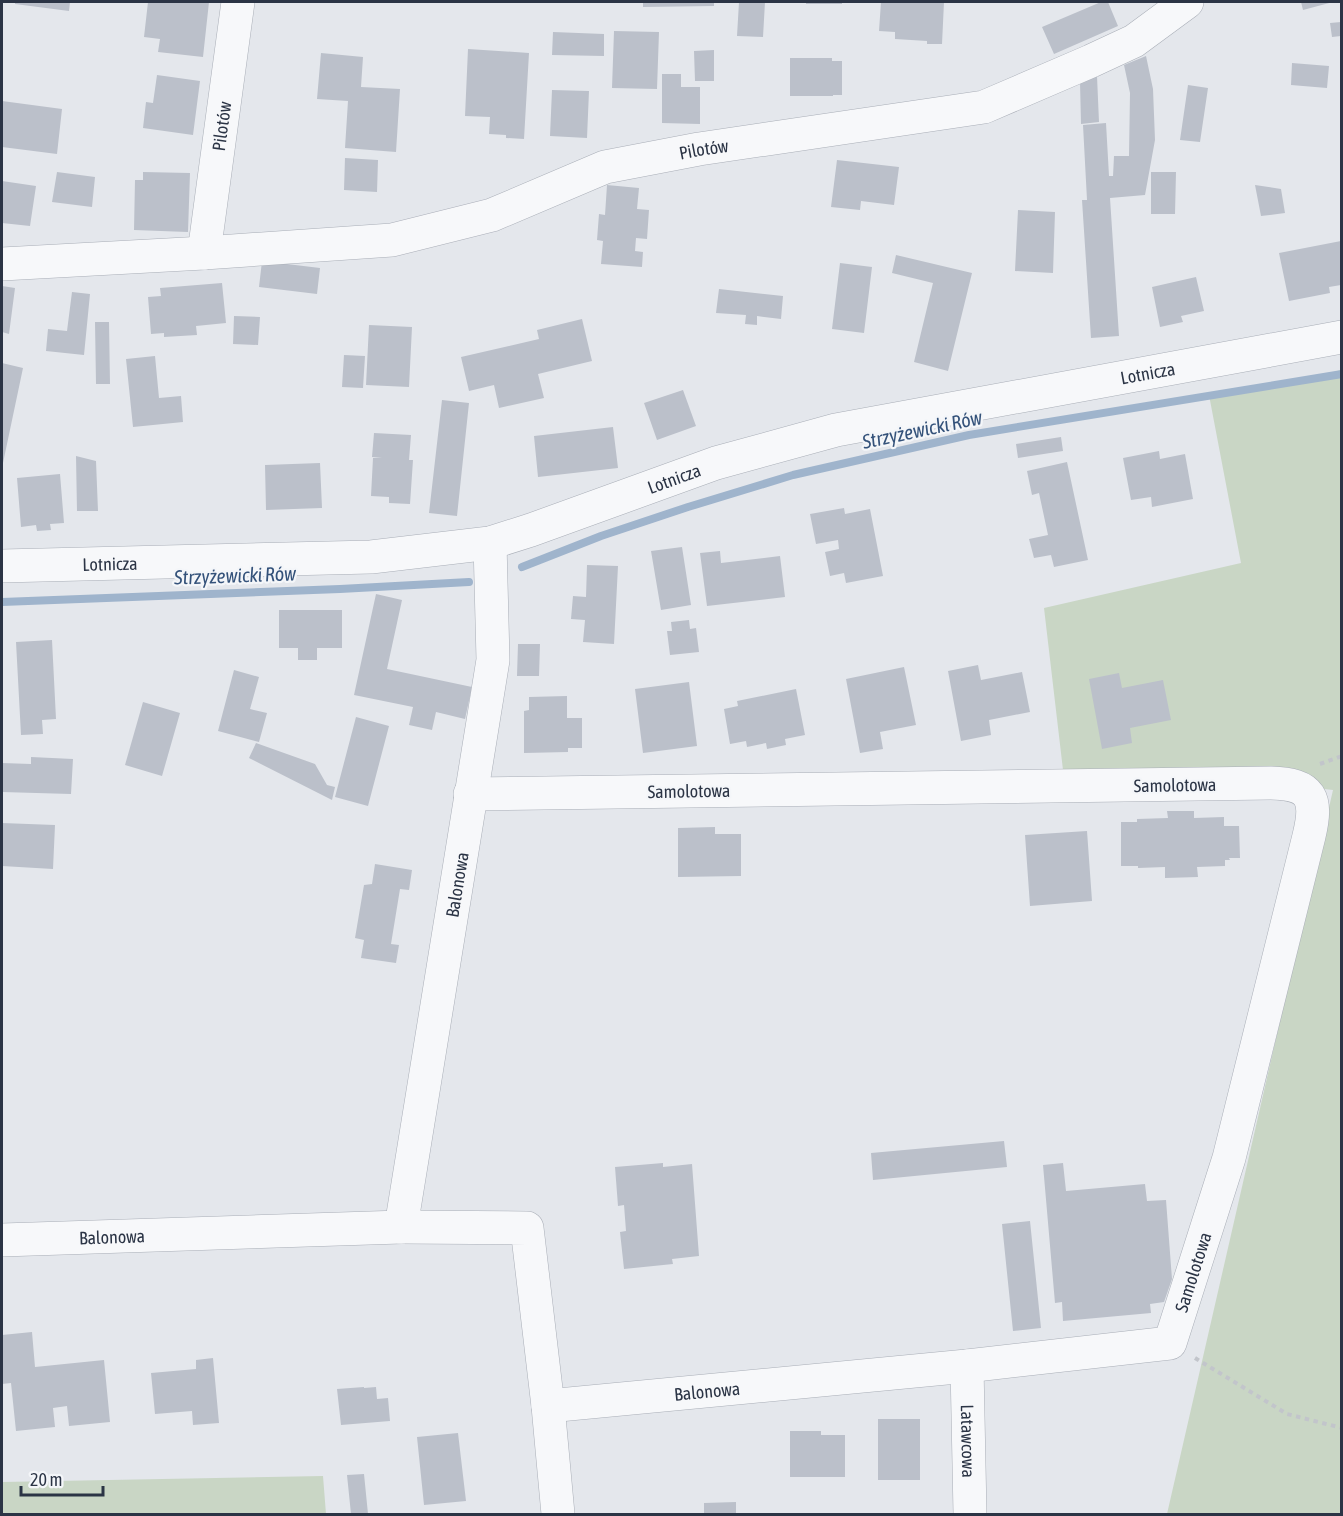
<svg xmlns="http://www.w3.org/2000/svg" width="1343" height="1516" font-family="'Asap Condensed',sans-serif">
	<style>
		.green { fill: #c9d6c5 }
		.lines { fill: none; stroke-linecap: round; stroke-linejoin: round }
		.stream { stroke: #9fb4cc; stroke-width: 8 }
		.building { fill: #bbc0ca }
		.minor-casing { stroke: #a9aeb7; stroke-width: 34 }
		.path { stroke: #c2c5cb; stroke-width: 4; stroke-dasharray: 4.5 4.5; stroke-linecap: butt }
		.minor { stroke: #f7f8fa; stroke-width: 33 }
		.labels { text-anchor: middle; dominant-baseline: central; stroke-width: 4.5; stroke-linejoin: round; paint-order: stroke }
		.street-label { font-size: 18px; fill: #2b3445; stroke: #f4f6f9 }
		.water-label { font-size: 20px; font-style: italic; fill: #34527a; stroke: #f4f6f9 }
	</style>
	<rect width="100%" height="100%" fill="#e4e7ec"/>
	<path class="green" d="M1341 370V1514H1167L1333 790 1271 783 1065 787 1044 608 1241 563 1209 395 1307 379Z
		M323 1476 326 1514H2V1482Z"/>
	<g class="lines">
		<path class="stream" d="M522 567 601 536 688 507 793 475 969 435 1342 374
			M2 602 340 589 469 582"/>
	</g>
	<path class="building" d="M15 2H70L69 11 15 4Z
		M148 2H209L203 57 158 52 160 39 144 37Z
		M643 2H714V6L643 7Z
		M739 2H765L763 37 737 36Z
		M806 2H842V4H806Z
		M881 2H944L942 44H927V41L895 39V32L879 31Z
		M1101 2H1108L1118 26 1054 54 1042 27Z
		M1301 2H1333L1303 10Z
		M1341 22V36L1332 37 1330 23Z
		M614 31 659 32 657 89 612 88Z
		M553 32 604 34V56L552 55Z
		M468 49 529 53 524 139 506 138V135L489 134 490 117 465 116Z
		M714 50V81H695L694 51Z
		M321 53 363 57 361 87 400 89 396 152 345 148 348 101 317 99Z
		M1146 56 1153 89 1155 140 1145 195 1110 198 1119 336 1091 338 1082 200H1087L1083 125 1106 123 1109 176H1113L1114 156H1129L1130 93 1124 65Z
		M790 58H832V61H842V95H833V96H790Z
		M1292 63 1329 66 1327 88 1291 85Z
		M662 74H681V87H700V124L662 123Z
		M157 75 200 81 193 135 143 128 146 102 153 103Z
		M1097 76 1099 122 1081 124 1080 82Z
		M1188 85 1208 88 1200 142 1180 140Z
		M552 90 589 91 587 138 550 136Z
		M2 101 62 109 57 154 2 147Z
		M345 158 378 160 377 192 344 190Z
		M837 160 899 167 894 205 861 201 860 210 831 207Z
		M57 172 95 177 92 207 52 202Z
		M143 172 190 173 188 232 134 230 135 180H143Z
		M1151 172H1176L1175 214H1151Z
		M2 181 36 186 30 226 2 223Z
		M607 185 639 188 637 209 649 210 647 239 636 238 635 251 643 252 642 267 601 264 603 241 597 240 599 214 605 215Z
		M1255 185 1281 189 1285 213 1261 216Z
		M1018 210 1055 212 1053 273 1015 271Z
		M1341 241V285L1329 287 1330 293 1289 301 1279 253Z
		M896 255 972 273 948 371 914 362 933 283 892 273Z
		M262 261 320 268 317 294 259 287Z
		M840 263 872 267 864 333 832 329Z
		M1196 277 1204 311 1181 316 1183 322 1160 327 1152 287Z
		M222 283 226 323 196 326 197 335 164 337V333L151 334 148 297 161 296 160 288Z
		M2 286 15 288 9 334 2 332Z
		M719 289 783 296 781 319 757 316V325L745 324 746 315 716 313Z
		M72 292 90 294 84 355 46 351 48 329 67 331Z
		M234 316 260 317 258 345 233 344Z
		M582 319 592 361 538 374 544 398 499 408 494 385 469 391 461 357 539 339 537 330Z
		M95 322H109L110 384H96Z
		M369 325 412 327 409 387 366 385Z
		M344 355 365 356 363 388 342 387Z
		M155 356 159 398 181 396 183 422 133 427 126 359Z
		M2 363 23 368 3 463 2 462Z
		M683 390 696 426 657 440 644 403Z
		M442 400 469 403 457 516 429 513Z
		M613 427 618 468 538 477 534 436Z
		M374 433 411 435 409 460H413L410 504 389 503V497L371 496 373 458H382L372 457Z
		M1061 437 1063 451 1018 458 1016 444Z
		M1159 451 1160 459 1185 454 1193 499 1152 507 1151 497 1131 500 1123 458Z
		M76 456 96 461 98 511H77Z
		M1067 462 1088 560 1054 567 1051 555 1034 558 1029 539 1048 535 1039 493 1032 495 1027 471Z
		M320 463 322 508 266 510 265 465Z
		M60 474 64 523 50 524 51 530 37 531 36 525 21 527 17 478Z
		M844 508 845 514 870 509 883 576 846 583 844 573 830 576 825 552 839 549 838 540 816 544 810 514Z
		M682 547 691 605 661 610 651 551Z
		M720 551 721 563 780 556 785 597 707 606 700 553Z
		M587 565 618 566 614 644 583 642 585 620 571 619 573 596 586 597Z
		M376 594 402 600 387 669 472 687 465 719 436 712 432 730 409 725 413 707 354 695Z
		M279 610H342V648H317V660H298V648H279Z
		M689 620 690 629 696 628 699 652 670 655 667 631H672L671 622Z
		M52 640 56 719 42 720 43 734 21 735 16 642Z
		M518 644H540L539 676H517Z
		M978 665 981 680 1022 672 1030 712 989 720 991 735 961 741 948 671Z
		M904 667 916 725 880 732 883 749 860 753 846 679Z
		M234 670 259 677 250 709 267 713 259 742 218 731Z
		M1119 673 1122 688 1163 680 1171 720 1130 728 1132 743 1102 749 1089 679Z
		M689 682 697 746 643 753 635 689Z
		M796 689 805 735 785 739 786 745 767 749 766 743 747 747 746 741 730 744 724 709 738 706 737 701Z
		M567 696V718H582V748H568V752L524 753V711L529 710V697Z
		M143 702 180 713 162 776 125 765Z
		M356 717 389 726 368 806 335 797Z
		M256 743 315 764 327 785 335 787 332 800 249 758Z
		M31 757 73 759 71 794 2 792V763L31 764Z
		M1167 811H1194V818L1224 817V826H1239L1240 858H1229L1230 860H1225V866L1197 867 1198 877 1165 878V867L1138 868V866H1121V822H1137V819L1168 818Z
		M2 823 55 825 53 869 2 866Z
		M715 827V834H741V876L678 877V828Z
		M1087 831 1092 901 1030 906 1025 835Z
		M375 864 412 870 409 890 400 889 391 944 399 945 396 963 361 958 364 940 355 938 364 885 372 884Z
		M1004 1141 1007 1167 873 1180 871 1153Z
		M663 1163V1167L692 1164 699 1256 672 1259 673 1264 624 1269 620 1232 626 1231 624 1205 618 1206 615 1167Z
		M1063 1163 1066 1191 1145 1184 1147 1201 1166 1200 1172 1279 1164 1302 1150 1304 1151 1313 1063 1321 1062 1302 1055 1303 1043 1165Z
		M1030 1221 1041 1328 1013 1331 1002 1224Z
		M32 1332 35 1367 104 1360 110 1422 69 1426 67 1406 53 1408 55 1427 16 1431 11 1383 2 1384V1335Z
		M213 1358 219 1423 193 1425 192 1411 155 1414 151 1373 196 1369V1360Z
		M364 1387V1388L376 1387 377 1399 388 1398 390 1421 341 1425 337 1389Z
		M878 1419H920V1480H878Z
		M790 1431H821V1435H845V1477H790Z
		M458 1433 466 1501 424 1505 417 1437Z
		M364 1474 368 1514H351L347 1475Z
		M736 1502V1514H704V1503Z"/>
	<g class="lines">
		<defs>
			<g id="minor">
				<path id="s1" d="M204 253 238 2"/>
				<path id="s2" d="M2 264 204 253 392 240 492 215 605 167 699 149 984 107 1091 61 1134 41 1187 2"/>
				<path id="s3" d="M2 566 371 557 490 543 531 530 716 463 836 430 1342 337"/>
				<path id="s4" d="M401 1227 527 1228 548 1406 967 1366 1170 1343 1229 1158 1309 836C1318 798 1312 784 1271 783L470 794"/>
				<path id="s5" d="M2 1240 401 1227 493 660 490 543"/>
				<path id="s6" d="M967 1366 970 1514"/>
				<path d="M548 1406 558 1514"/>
			</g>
		</defs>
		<use href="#minor" class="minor-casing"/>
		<path class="path" d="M1320 764 1342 756
			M1195 1358 1287 1414 1342 1428"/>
		<use href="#minor" class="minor"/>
	</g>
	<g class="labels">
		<g class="street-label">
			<text stroke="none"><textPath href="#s1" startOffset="128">Pilotów</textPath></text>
			<text stroke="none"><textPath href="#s2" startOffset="717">Pilotów</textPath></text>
			<text stroke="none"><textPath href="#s3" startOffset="1170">Lotnicza</textPath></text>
			<text stroke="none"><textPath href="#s3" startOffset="684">Lotnicza</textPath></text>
			<text stroke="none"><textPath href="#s3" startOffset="108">Lotnicza</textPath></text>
			<text transform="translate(1175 785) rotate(-1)">Samolotowa</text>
			<text transform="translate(689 791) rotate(-1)">Samolotowa</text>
			<text stroke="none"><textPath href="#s5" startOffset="746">Balonowa</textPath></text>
			<text stroke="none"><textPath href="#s5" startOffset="110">Balonowa</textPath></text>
			<text stroke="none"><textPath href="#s4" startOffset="1005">Samolotowa</textPath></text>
			<text stroke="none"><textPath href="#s4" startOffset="465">Balonowa</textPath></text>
			<text stroke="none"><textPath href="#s6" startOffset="75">Latawcowa</textPath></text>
		</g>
		<g class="water-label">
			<text transform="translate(922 429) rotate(-12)">Strzyżewicki Rów</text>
			<text transform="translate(235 575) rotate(-2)">Strzyżewicki Rów</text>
		</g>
	</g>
	<rect width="1343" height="1516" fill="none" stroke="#2b3445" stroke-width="6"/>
	<path d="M21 1486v9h82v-9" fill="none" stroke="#2b3445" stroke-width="3"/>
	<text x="30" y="1486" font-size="18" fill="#2b3445" stroke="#f4f6f9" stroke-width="4.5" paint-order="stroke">20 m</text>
</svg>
